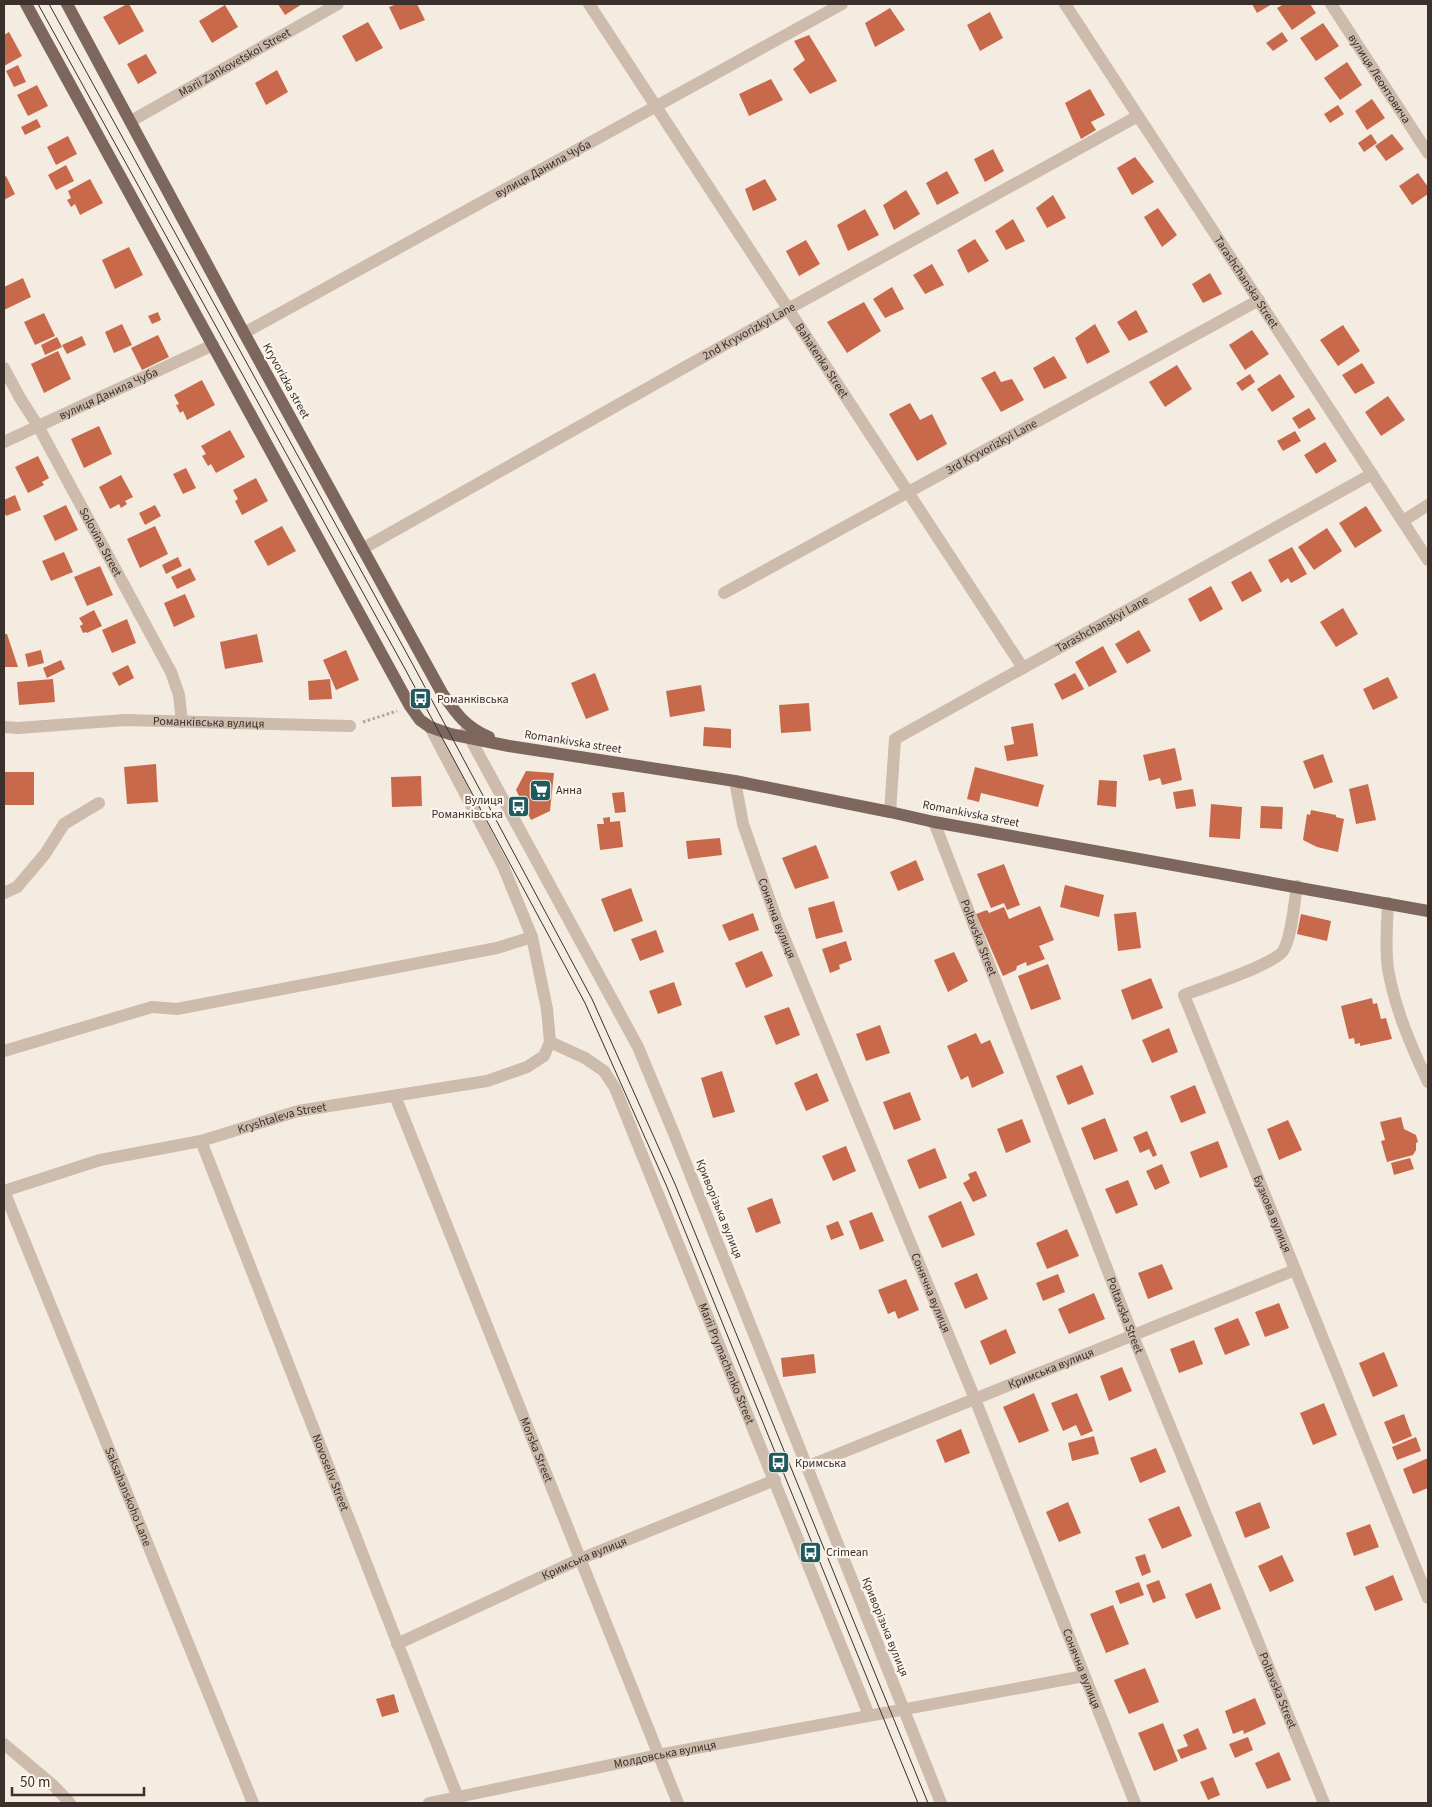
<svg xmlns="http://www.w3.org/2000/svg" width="1432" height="1807" font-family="'Source Sans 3',sans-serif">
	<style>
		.building { fill: #c8694b }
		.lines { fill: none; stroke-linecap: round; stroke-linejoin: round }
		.path { stroke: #b9a596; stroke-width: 3; stroke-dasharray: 2.5 2.5; stroke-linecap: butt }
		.minor { stroke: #cdbbac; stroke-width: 12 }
		.major { stroke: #7d675c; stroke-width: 12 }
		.tram { stroke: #3b302b; stroke-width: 1 }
		.labels { text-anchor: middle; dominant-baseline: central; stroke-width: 4.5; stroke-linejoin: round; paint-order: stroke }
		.street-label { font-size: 12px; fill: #3b302b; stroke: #fbf5ee }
		.poi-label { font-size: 12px; fill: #3b302b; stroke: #fbf5ee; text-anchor: start }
	</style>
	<rect width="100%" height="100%" fill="#f4ebe1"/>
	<path class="building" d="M127 4H129L144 31 119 45 103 17Z
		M278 4H302L285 15Z
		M397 4H417L425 20 400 30 389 7Z
		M1252 4H1272L1257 13Z
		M1284 4H1310L1316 13 1292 30 1277 8Z
		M225 5 238 27 212 43 199 21Z
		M890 8 905 30 875 47 865 23Z
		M990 12 1003 38 980 51 967 25Z
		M368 22 383 48 356 62 342 36Z
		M1323 23 1339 46 1316 61 1300 38Z
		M9 32 22 56 4 66V35Z
		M1282 32 1288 41 1273 51 1266 43Z
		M809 35 837 81 810 94 793 69 805 60 794 41Z
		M146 54 157 73 138 84 127 64Z
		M1347 62 1362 85 1340 100 1324 78Z
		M18 65 26 82 14 87 6 71Z
		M277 70 288 92 266 105 255 83Z
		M771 79 783 100 749 116 739 94Z
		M37 85 48 106 28 116 17 95Z
		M1090 89 1105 115 1091 122 1096 130 1081 139 1065 103Z
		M1372 99 1385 118 1367 130 1355 111Z
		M1338 105 1344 114 1330 123 1324 114Z
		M37 119 41 127 25 135 21 127Z
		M1371 134 1377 143 1364 152 1358 143Z
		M1392 134 1404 149 1386 161 1375 146Z
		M68 136 77 154 56 165 47 147Z
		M993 149 1004 171 985 182 974 159Z
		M1135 157 1154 182 1132 195 1117 168Z
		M66 165 74 181 56 190 48 175Z
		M947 171 959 193 937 205 926 183Z
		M1418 173 1428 187V194L1412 205 1399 186Z
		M6 176 15 194 4 200V177Z
		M90 179 103 203 80 215 75 204 71 207 67 200 71 198 68 191Z
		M765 179 777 200 753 211 745 189Z
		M906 190 920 214 894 230 883 205Z
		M1053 195 1066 218 1047 228 1036 208Z
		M1158 208 1177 235 1162 247 1144 217Z
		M865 209 879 235 848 251 837 225Z
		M1013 219 1025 241 1006 250 995 231Z
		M975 239 989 261 968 273 957 250Z
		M806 240 820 264 799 276 786 251Z
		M129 247 143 275 115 289 102 260Z
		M932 264 944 285 925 294 913 275Z
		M1210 273 1222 294 1203 303 1192 284Z
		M23 278 31 297 4 310V287Z
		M892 287 904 309 885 318 873 299Z
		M864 302 881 331 847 353 827 322Z
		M1136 310 1148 332 1129 341 1117 322Z
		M158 312 161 320 152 324 148 316Z
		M44 313 55 336 35 345 24 322Z
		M122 324 132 345 114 353 105 332Z
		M1095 324 1110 352 1087 364 1075 338Z
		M1343 325 1360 351 1338 366 1320 340Z
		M1252 330 1269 354 1245 370 1229 345Z
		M158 335 169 357 142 370 131 348Z
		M82 336 86 345 67 354 62 345Z
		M57 337 62 347 45 355 41 345Z
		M58 351 71 379 44 393 31 364Z
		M1054 356 1067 378 1044 389 1033 368Z
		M1362 363 1375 383 1355 394 1342 375Z
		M1177 365 1192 389 1165 407 1149 382Z
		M995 371 1001 382 1012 379 1024 400 1001 412 981 378Z
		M1250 374 1255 382 1242 391 1236 383Z
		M1280 374 1295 397 1272 412 1257 389Z
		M202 380 215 405 187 420 183 411 180 413 176 405 179 404 174 395Z
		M1388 396 1405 420 1381 436 1365 412Z
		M910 403 920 420 932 414 947 444 917 461 889 414Z
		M1309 408 1316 419 1299 429 1292 418Z
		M99 426 112 454 84 468 71 439Z
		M230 430 245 457 216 473 211 464 208 466 202 456 206 454 201 446Z
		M1295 431 1301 441 1283 451 1277 441Z
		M1325 442 1337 461 1316 474 1304 455Z
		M38 456 49 478 42 482 44 485 28 493 15 467Z
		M186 468 196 488 183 494 173 474Z
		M121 475 133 497 125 501 127 504 121 508 119 504 110 509 99 487Z
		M256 478 268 501 242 515 235 501 238 499 233 490Z
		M15 495 21 510 6 516 4 511V500Z
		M66 505 78 530 55 541 43 516Z
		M155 505 161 516 145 525 139 513Z
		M1366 506 1382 531 1355 548 1339 523Z
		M155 526 168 554 140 568 127 539Z
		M282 526 296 551 268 566 254 541Z
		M1327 528 1342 551 1314 570 1298 547Z
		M1292 547 1307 574 1291 583 1288 578 1281 583 1268 560Z
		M64 552 73 572 51 581 42 561Z
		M178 557 182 566 166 574 162 565Z
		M100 566 113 595 87 606 74 577Z
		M190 568 196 580 177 589 171 577Z
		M1251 571 1262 591 1242 602 1231 582Z
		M1211 586 1223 609 1200 622 1188 599Z
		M185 594 195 617 174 627 164 603Z
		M1343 608 1358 634 1336 647 1320 622Z
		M94 610 102 626 87 633 86 632 83 633 80 626 83 624 79 618Z
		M127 619 136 643 112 653 102 630Z
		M1139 630 1151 651 1127 664 1115 644Z
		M4 634H7L18 667H4Z
		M257 634 263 662 225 669 220 642Z
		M1103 646 1117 672 1089 687 1075 662Z
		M41 650 44 663 28 667 25 654Z
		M346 650 359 680 336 690 323 660Z
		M61 660 65 669 47 678 43 668Z
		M128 665 134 678 119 686 112 673Z
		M595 673 609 710 586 719 571 683Z
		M1075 673 1084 689 1062 700 1054 684Z
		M1388 677 1398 698 1373 710 1363 689Z
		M53 679 55 702 19 705 17 682Z
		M330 679 332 699 309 700 308 681Z
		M701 685 705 711 670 717 666 691Z
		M809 703 811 731 781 733 779 705Z
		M1033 723 1038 756 1007 761 1004 746 1014 744 1011 727Z
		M704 727 731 729V748L703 746Z
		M1175 748 1182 780 1162 785 1160 778 1149 781 1143 755Z
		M1323 754 1333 782 1314 789 1303 761Z
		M156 764 158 802 127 804 124 767Z
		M975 767 1044 785 1038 807 981 793 979 802 967 799Z
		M526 771 554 773 550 811 531 820 516 790Z
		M4 772H34V805H4Z
		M421 776 422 806 392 807 391 777Z
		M1099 780 1117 781 1116 807 1097 805Z
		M1368 784 1376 820 1356 824 1349 789Z
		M1193 789 1196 806 1176 809 1173 792Z
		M624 792 626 812 615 813 612 793Z
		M1211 804 1242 807 1240 839 1209 837Z
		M1261 806 1283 807 1282 829 1260 828Z
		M1311 810 1336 815V817L1344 819 1338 852 1317 847 1303 840 1307 814 1310 815Z
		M610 817V822L620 821 623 847 600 850 597 824H604L603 818Z
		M720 838 722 855 688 859 686 841Z
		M816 845 829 878 795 889 782 858Z
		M916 860 924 880 898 891 890 872Z
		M1004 864 1020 905 1007 910 1004 903 991 908 977 874Z
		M1065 885 1104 895 1099 917 1060 907Z
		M631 888 643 921 614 932 601 899Z
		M834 901 843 932 816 939 808 908Z
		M1040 906 1054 940 1039 946 1045 959 1027 966 1026 962 1017 966 1016 970 1003 976 976 914 987 910 989 913 1004 907 1009 919Z
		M1136 912 1141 948 1118 951 1114 914Z
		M753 913 759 930 729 941 722 925Z
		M1301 914 1331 921 1327 941 1297 934Z
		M656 930 664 952 640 961 631 939Z
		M846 941 852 960 839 965 840 969 830 973 822 949Z
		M762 951 773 976 746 988 735 963Z
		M954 952 968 981 948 992 934 960Z
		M1048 964 1061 999 1031 1010 1018 976Z
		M1151 978 1163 1008 1132 1020 1121 990Z
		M674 982 682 1005 658 1014 649 991Z
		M1372 998 1373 1004 1377 1003 1381 1019 1386 1018 1392 1039 1360 1046V1043L1355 1044 1354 1038 1349 1039 1341 1006Z
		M789 1007 800 1035 776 1045 764 1016Z
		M880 1025 890 1053 866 1061 856 1034Z
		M1169 1028 1178 1052 1152 1063 1142 1040Z
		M976 1033 981 1044 990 1040 1004 1073 972 1088 968 1076 961 1080 947 1046Z
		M1082 1065 1094 1094 1068 1105 1056 1076Z
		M722 1071 735 1112 713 1118 701 1078Z
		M817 1073 829 1101 806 1111 794 1083Z
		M1195 1085 1206 1113 1181 1123 1170 1096Z
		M910 1092 921 1120 894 1130 883 1102Z
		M1401 1117 1404 1129 1416 1135 1418 1142 1416 1143V1150L1413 1155 1387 1162 1381 1141 1385 1140 1380 1122Z
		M1105 1118 1118 1151 1094 1160 1081 1128Z
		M1022 1119 1031 1142 1006 1153 997 1129Z
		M1288 1120 1302 1150 1279 1160 1267 1129Z
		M1147 1131 1157 1155 1153 1157 1149 1149 1140 1153 1133 1137Z
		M1218 1141 1228 1167 1200 1178 1190 1152Z
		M846 1146 856 1171 833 1181 822 1156Z
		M935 1148 947 1178 919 1189 907 1160Z
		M1410 1158 1414 1169 1394 1175 1391 1163Z
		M1162 1164 1170 1183 1155 1190 1146 1171Z
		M976 1171 987 1196 973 1202 963 1183 970 1179 968 1174Z
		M1128 1180 1138 1205 1116 1214 1105 1189Z
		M772 1198 781 1223 756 1233 747 1208Z
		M961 1201 975 1235 942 1248 928 1216Z
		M872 1212 884 1241 860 1250 849 1221Z
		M838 1221 844 1235 831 1240 826 1226Z
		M1067 1229 1079 1256 1047 1269 1036 1243Z
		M1162 1264 1173 1289 1148 1299 1138 1273Z
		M977 1273 988 1299 965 1309 954 1283Z
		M1058 1274 1065 1292 1043 1301 1036 1283Z
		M906 1279 919 1310 898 1319 895 1311 888 1314 878 1290Z
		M1094 1293 1105 1319 1069 1334 1058 1309Z
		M1279 1303 1289 1328 1265 1337 1255 1312Z
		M1238 1318 1250 1345 1225 1355 1214 1328Z
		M1006 1329 1016 1353 990 1365 980 1341Z
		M1194 1340 1203 1364 1179 1373 1170 1349Z
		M1384 1352 1398 1386 1373 1397 1359 1363Z
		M814 1354 816 1373 783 1377 781 1358Z
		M1122 1367 1132 1391 1109 1401 1100 1376Z
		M1034 1393 1049 1431 1019 1443 1003 1407Z
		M1077 1393 1093 1431 1081 1436 1076 1425 1063 1431 1051 1403Z
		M1324 1403 1337 1435 1313 1445 1300 1413Z
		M1404 1414 1412 1436 1393 1444 1384 1422Z
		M961 1429 970 1453 945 1463 936 1440Z
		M1094 1436 1099 1454 1072 1461 1068 1443Z
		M1416 1437 1421 1451 1397 1460 1392 1447Z
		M1156 1448 1166 1472 1140 1483 1130 1458Z
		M1428 1458V1488L1413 1494 1403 1469Z
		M1068 1502 1081 1533 1059 1542 1046 1512Z
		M1260 1502 1270 1528 1245 1538 1235 1512Z
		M1179 1506 1192 1536 1162 1549 1148 1519Z
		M1370 1524 1379 1547 1354 1556 1346 1533Z
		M1145 1554 1151 1572 1142 1576 1135 1557Z
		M1282 1555 1294 1581 1270 1592 1258 1566Z
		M1393 1575 1403 1600 1375 1611 1365 1587Z
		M1159 1580 1166 1598 1153 1603 1146 1585Z
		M1139 1582 1144 1595 1120 1604 1115 1591Z
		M1211 1583 1221 1609 1196 1619 1185 1594Z
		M1113 1605 1129 1644 1106 1653 1090 1614Z
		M1145 1668 1159 1702 1129 1714 1114 1680Z
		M394 1694 399 1712 382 1717 376 1699Z
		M1255 1698 1266 1724 1244 1734 1243 1730 1233 1734 1225 1711Z
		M1163 1723 1178 1761 1154 1771 1138 1733Z
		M1198 1728 1207 1749 1181 1759 1177 1750 1188 1746 1183 1735Z
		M1248 1737 1253 1750 1235 1758 1229 1744Z
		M1279 1752 1291 1780 1267 1789 1255 1763Z
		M1213 1777 1220 1795 1208 1800 1200 1782Z"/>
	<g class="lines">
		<path class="path" d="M363 722 397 711"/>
		<g class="minor">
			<path id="s1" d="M589 4 1023 668"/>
			<path id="s2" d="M1065 4 1428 560"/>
			<path id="s3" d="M1331 4 1428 153"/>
			<path id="s4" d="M131 121 338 4"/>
			<path id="s5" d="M244 333 842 4"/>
			<path id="s6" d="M4 368 20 398 38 426 171 672 179 695 182 722"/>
			<path id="s7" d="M4 442 213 345"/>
			<path d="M1403 521 1428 505"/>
			<path id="s8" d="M362 549 788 309 1138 116"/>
			<path id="s9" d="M724 593 1259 300"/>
			<path id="s10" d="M4 727 18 728 125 720 350 726"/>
			<path d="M430 727 503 866 532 937 547 1009 550 1042"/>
			<path d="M466 731 638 1047 675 1136 941 1803"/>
			<path id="s11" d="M735 781 743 824 776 918 975 1399 1135 1803"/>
			<path id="s12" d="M890 812 895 739 1372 474"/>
			<path id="s13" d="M934 822 1133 1336 1324 1803"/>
			<path id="s14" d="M1297 886C1294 903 1292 937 1283 951 1272 966 1204 987 1184 995L1428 1598"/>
			<path d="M4 893 17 887 45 854 64 824 99 803"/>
			<path d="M1388 903C1387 925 1385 947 1388 969 1395 1009 1411 1046 1428 1082"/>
			<path id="s15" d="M550 1042 585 1058 604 1071 615 1088 869 1715"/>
			<path d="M4 1051 152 1007 177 1009 497 948 532 937"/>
			<path id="s16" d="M395 1096 678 1803"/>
			<path id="s17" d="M201 1141 460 1803"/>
			<path id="s18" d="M4 1191 253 1803"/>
			<path id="s19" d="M4 1191 100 1160 201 1141 298 1111 487 1081 527 1067 544 1056 550 1042"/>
			<path id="s20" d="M806 1467 1295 1270"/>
			<path id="s21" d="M397 1644 580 1559 775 1480"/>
			<path d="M4 1744 54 1786 70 1803"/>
			<path id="s22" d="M429 1803 658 1755 1084 1676"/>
		</g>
		<path class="major" d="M26 4 410 706 420 720 430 727 450 734 509 746 735 781 890 812 934 822 1428 911
			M67 4 244 333 442 693C456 713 465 727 489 737"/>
		<path class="tram" d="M38 4 404 667 585 1003 667 1187 918 1803
			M49 4 412 663 592 999 675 1184 928 1803"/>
	</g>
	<defs>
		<symbol id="bus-square" viewBox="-11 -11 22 22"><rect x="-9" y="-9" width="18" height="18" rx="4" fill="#1f5a5e" stroke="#fbf5ee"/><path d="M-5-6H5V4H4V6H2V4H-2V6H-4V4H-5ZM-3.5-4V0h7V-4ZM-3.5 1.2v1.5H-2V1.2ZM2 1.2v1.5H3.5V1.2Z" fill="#fff"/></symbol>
		<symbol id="supermarket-square" viewBox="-11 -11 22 22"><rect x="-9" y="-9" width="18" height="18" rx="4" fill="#1f5a5e" stroke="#fbf5ee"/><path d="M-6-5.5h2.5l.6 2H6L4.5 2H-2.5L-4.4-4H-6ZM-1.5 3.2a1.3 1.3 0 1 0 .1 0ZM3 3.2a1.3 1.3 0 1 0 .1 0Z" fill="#fff"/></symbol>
	</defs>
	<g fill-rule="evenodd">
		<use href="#bus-square" x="408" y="686" width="25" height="25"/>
		<use href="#supermarket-square" x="528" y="778" width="25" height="25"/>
		<use href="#bus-square" x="506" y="794" width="25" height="25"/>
		<use href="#bus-square" x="766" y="1450" width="25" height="25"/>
		<use href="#bus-square" x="798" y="1540" width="25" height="25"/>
	</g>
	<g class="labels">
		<g class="street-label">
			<text stroke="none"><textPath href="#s4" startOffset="119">Marii Zankovetskoi Street</textPath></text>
			<text stroke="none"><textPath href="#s3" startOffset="89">вулиця Леонтовича</textPath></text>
			<text stroke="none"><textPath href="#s5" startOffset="341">вулиця Данила Чуба</textPath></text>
			<text stroke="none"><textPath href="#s2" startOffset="332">Tarashchanska Street</textPath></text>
			<text stroke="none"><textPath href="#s8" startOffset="444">2nd Kryvorizkyi Lane</textPath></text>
			<text stroke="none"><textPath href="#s1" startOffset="426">Bahatenka Street</textPath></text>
			<text transform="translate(286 381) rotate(61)">Kryvorizka street</text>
			<text stroke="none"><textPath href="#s7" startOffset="115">вулиця Данила Чуба</textPath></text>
			<text stroke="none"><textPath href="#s9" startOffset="305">3rd Kryvorizkyi Lane</textPath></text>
			<text stroke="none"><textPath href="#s6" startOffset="199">Solovina Street</textPath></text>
			<text stroke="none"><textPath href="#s12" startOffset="310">Tarashchanskyi Lane</textPath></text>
			<text stroke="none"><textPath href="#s10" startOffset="205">Романківська вулиця</textPath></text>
			<text transform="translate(573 742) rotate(9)">Romankivska street</text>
			<text transform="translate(971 814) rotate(11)">Romankivska street</text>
			<text stroke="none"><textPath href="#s11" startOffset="144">Сонячна вулиця</textPath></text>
			<text stroke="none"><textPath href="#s13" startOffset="124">Poltavska Street</textPath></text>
			<text stroke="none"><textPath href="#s19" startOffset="288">Kryshtaleva Street</textPath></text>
			<text transform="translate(719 1209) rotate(68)">Криворізька вулиця</text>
			<text stroke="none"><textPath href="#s14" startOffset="412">Бузкова вулиця</textPath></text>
			<text stroke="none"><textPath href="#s11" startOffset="549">Сонячна вулиця</textPath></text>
			<text stroke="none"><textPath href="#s13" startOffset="529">Poltavska Street</textPath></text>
			<text stroke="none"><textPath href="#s15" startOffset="379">Marii Prymachenko Street</textPath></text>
			<text stroke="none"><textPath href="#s20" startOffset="264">Кримська вулиця</textPath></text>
			<text stroke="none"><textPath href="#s16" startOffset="381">Morska Street</textPath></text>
			<text stroke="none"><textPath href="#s17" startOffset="356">Novoseliv Street</textPath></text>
			<text stroke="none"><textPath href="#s18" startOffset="330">Saksahanskoho Lane</textPath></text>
			<text stroke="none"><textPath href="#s21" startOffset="206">Кримська вулиця</textPath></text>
			<text transform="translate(885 1627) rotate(68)">Криворізька вулиця</text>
			<text stroke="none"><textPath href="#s11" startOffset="954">Сонячна вулиця</textPath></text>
			<text stroke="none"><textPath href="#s13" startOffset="934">Poltavska Street</textPath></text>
			<text stroke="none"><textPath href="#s22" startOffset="241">Молдовська вулиця</textPath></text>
		</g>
		<g class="poi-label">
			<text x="437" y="699">Романківська</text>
			<text x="556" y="790">Анна</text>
			<text x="503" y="800" text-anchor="end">Вулиця<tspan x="503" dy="14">Романківська</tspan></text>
			<text x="795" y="1463">Кримська</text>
			<text x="826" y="1552">Crimean</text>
		</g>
	</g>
	<rect width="1432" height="1807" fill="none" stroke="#3b302b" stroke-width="10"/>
	<path d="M12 1787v8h132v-8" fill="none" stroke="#3b302b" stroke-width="2.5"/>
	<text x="20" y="1787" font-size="15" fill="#3b302b" stroke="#fbf5ee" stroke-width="4" paint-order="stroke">50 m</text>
</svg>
